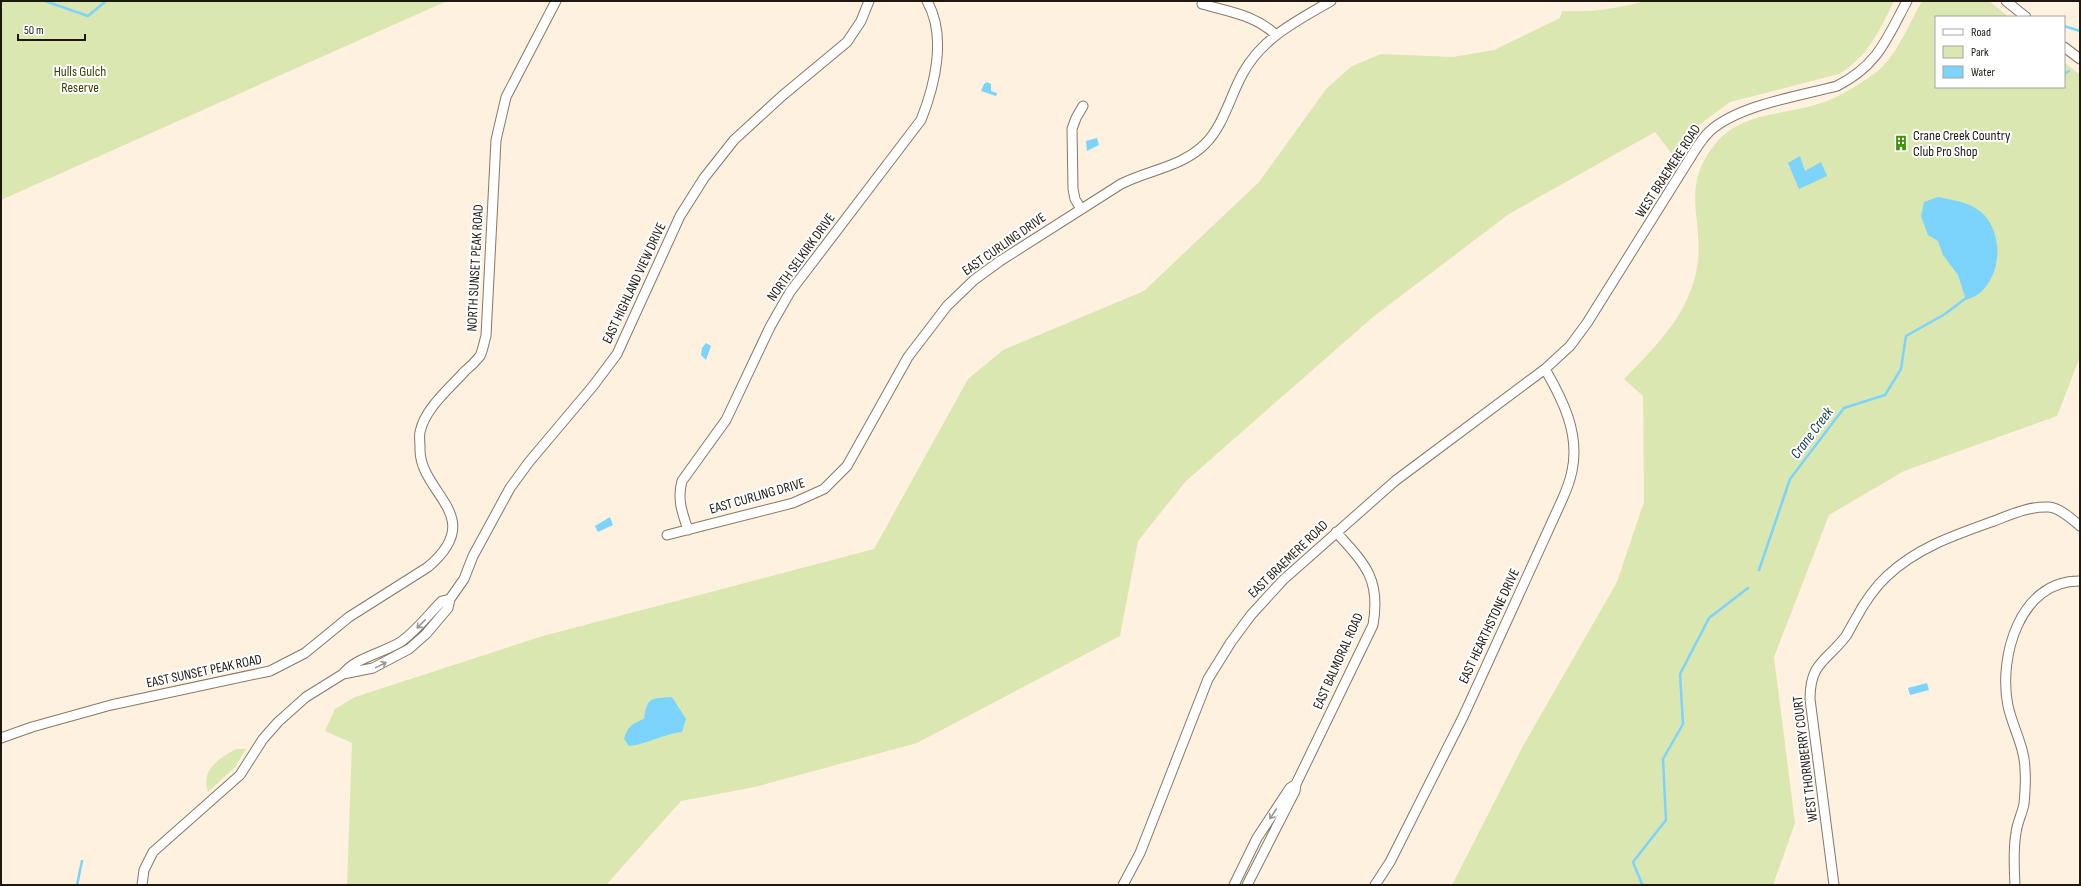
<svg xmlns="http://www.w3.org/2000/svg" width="2081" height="886" font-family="'Sofia Sans Condensed',sans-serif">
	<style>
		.green { fill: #dae7b0 }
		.water { fill: #7cd3fc }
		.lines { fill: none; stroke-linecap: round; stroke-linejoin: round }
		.stream { stroke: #7cd3fc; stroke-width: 2.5 }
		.minor-casing { stroke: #867864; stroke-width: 11 }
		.minor { stroke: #fff; stroke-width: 9 }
		.oneway { stroke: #999793 }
		.labels { text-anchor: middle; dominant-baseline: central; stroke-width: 4; stroke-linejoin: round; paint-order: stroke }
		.park-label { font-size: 14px; fill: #384207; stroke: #fff }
		.poi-label { font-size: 14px; fill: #1d1810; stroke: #fff; text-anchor: start }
		.street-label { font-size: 14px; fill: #1d1810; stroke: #fff }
		.water-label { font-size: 15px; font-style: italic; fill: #143c4c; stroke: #fff }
	</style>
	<rect width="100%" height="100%" fill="#fef1df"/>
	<path class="green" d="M1 1H447L1 200Z
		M1646 1H1894C1880 29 1868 57 1839 74L1730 102 1695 128 1676 159 1655 132 1509 214 1373 317 1186 481 1138 541 1120 636 917 743 755 787 681 801 606 885H347L352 743 325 731 335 709 355 697 543 636 874 549 968 379 1003 350 1144 291 1259 182 1327 88 1352 66 1381 54 1453 57 1494 50 1560 18 1562 11C1591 13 1617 8 1646 1Z
		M1922 1H1989L2009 17H1936V87H2064V62L2080 75V357L2057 416 1904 471 1829 515 1774 657 1795 823 1773 885H1452L1523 746 1617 582 1644 502 1643 396 1624 379C1655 347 1685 319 1696 273 1707 223 1677 190 1716 143 1742 111 1791 115 1827 101 1841 96 1874 76 1883 66 1900 48 1910 22 1922 1Z
		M236 749H246L235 767 208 792C201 769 218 759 236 749Z"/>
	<path class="water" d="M987 82 991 84V91L997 93 996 96 981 91 984 84Z
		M1097 138 1099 145 1087 151 1086 141Z
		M1800 156 1805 171 1821 162 1827 176 1799 189 1788 163Z
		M1938 197C1954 200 1975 203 1986 217 2003 239 2001 274 1980 293 1977 296 1970 298 1966 300L1958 275 1943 255 1938 241 1928 235 1921 216 1924 202Z
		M706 343 711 346 706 360 701 355 702 348Z
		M610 517 613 525 598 532 595 526Z
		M1927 683 1929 690 1910 695 1908 688Z
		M672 697 686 719 682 732C663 734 648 744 629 746L624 739C627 727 633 723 644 719 647 696 651 699 672 697Z"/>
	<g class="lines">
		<path class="stream" d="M45 1 88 16 106 1
			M2064 26 2080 31
			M2064 74 2069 71
			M1759 570 1790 479 1844 408 1885 395 1901 369 1906 336 1945 314 1966 298
			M77 885 82 861
			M1640 885 1642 884 1633 862 1666 820 1663 759 1683 724 1680 674 1709 618 1748 588"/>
		<defs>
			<path id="minor" d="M2006 1 2026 17
				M1202 4C1230 12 1254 15 1275 34
				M2064 47 2080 59
				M1081 209 1075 199 1073 189 1072 129 1076 118 1083 106
				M688 530C682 512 677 499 682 481L726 420 770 327 790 292 921 120C935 85 947 36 927 1
				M667 535 793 503 824 489 847 466 908 357 947 306 974 280 1000 261 1121 184C1148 170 1182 167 1205 144 1224 125 1230 96 1243 73 1263 37 1297 21 1331 1
				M343 674 373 668 409 649 426 634 448 608 450 599 464 579 473 556 510 488 529 462 593 386 617 354 680 216 704 178 734 140 782 96 847 42 861 21 869 1
				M1 738 32 727 111 705 270 671 305 653 349 617 428 567C489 515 418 494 420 447 420 442 419 436 420 432 425 408 450 388 465 371 470 367 476 361 480 356 483 350 484 342 486 336L496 140 506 97 556 1
				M142 885 144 870 153 852 240 775 263 739 278 722 306 697 343 674C356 657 384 653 402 641 417 630 429 614 442 601L450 599
				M1123 885 1140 853 1208 679 1231 642 1251 615 1283 580 1395 481 1545 369 1570 346 1587 323 1692 155C1697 147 1703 137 1710 131 1739 105 1799 96 1837 86 1878 65 1886 40 1907 1
				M1234 885 1257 838 1290 788 1296 784
				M1247 885 1295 791 1296 784 1373 625C1381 579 1365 564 1336 532
				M1375 885 1390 862 1463 717 1562 500C1566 491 1570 481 1572 471 1580 434 1563 400 1545 369
				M1834 885 1810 699C1810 662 1827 661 1846 636 1849 631 1852 625 1855 620 1863 605 1874 588 1887 576 1918 547 1955 535 1994 521 2012 514 2030 506 2049 507 2060 508 2072 519 2080 526
				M2015 885C2014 868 2013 850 2016 833 2017 823 2022 814 2024 804 2025 793 2026 781 2025 770 2025 748 2013 728 2008 706 1998 657 2020 580 2080 581"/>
		</defs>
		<use href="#minor" class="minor-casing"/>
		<use href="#minor" class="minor"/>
	</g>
	<defs><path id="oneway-shaft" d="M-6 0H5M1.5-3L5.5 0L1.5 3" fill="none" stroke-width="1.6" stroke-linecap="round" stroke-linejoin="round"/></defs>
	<g class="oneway">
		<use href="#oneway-shaft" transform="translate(421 624) rotate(134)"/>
		<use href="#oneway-shaft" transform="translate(381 665) rotate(-26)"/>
		<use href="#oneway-shaft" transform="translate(1273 814) rotate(123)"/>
	</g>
	<defs>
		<symbol id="building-bare" viewBox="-9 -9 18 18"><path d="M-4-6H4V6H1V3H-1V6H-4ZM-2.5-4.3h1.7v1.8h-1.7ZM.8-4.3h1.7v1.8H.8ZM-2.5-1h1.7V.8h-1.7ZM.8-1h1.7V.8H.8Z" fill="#3c9408" stroke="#fff" stroke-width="2.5" paint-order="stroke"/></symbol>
	</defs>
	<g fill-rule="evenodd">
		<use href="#building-bare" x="1890" y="132" width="22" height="22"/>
	</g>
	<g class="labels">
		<g class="park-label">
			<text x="80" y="71">Hulls Gulch<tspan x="80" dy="16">Reserve</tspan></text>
		</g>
		<g class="poi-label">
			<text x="1913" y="135">Crane Creek Country<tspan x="1913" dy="16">Club Pro Shop</tspan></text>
		</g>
		<g class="street-label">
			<text transform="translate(1668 171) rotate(-57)">WEST BRAEMERE ROAD</text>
			<text transform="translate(1004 244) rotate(-35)">EAST CURLING DRIVE</text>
			<text transform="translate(801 257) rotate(-54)">NORTH SELKIRK DRIVE</text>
			<text transform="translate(475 268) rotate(-87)">NORTH SUNSET PEAK ROAD</text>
			<text transform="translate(634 283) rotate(-65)">EAST HIGHLAND VIEW DRIVE</text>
			<text transform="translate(757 496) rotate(-16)">EAST CURLING DRIVE</text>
			<text transform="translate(1288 559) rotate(-44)">EAST BRAEMERE ROAD</text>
			<text transform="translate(1489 626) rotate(-65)">EAST HEARTHSTONE DRIVE</text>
			<text transform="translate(1338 661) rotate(-66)">EAST BALMORAL ROAD</text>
			<text transform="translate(204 671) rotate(-12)">EAST SUNSET PEAK ROAD</text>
			<text transform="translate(1805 759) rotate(-97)">WEST THORNBERRY COURT</text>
		</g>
		<g class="water-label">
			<text transform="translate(1812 433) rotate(-53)">Crane Creek</text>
		</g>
	</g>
	<rect width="2081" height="886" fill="none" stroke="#1d1810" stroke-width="4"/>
	<rect x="1935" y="16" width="130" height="72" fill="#ffffff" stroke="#a5a39f"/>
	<rect x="1943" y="29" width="20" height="6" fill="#ffffff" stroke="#a5a39f"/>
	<text x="1971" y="36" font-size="12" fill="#1d1810">Road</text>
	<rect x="1943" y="46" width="20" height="12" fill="#dae7b0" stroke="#a5a39f"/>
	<text x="1971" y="56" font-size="12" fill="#1d1810">Park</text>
	<rect x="1943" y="66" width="20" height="12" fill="#7cd3fc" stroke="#a5a39f"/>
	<text x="1971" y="76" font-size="12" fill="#1d1810">Water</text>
	<path d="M18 34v6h67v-6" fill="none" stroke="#1d1810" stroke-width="2"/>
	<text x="24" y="34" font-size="12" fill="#1d1810" stroke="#ffffff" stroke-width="3" paint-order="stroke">50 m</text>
</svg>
